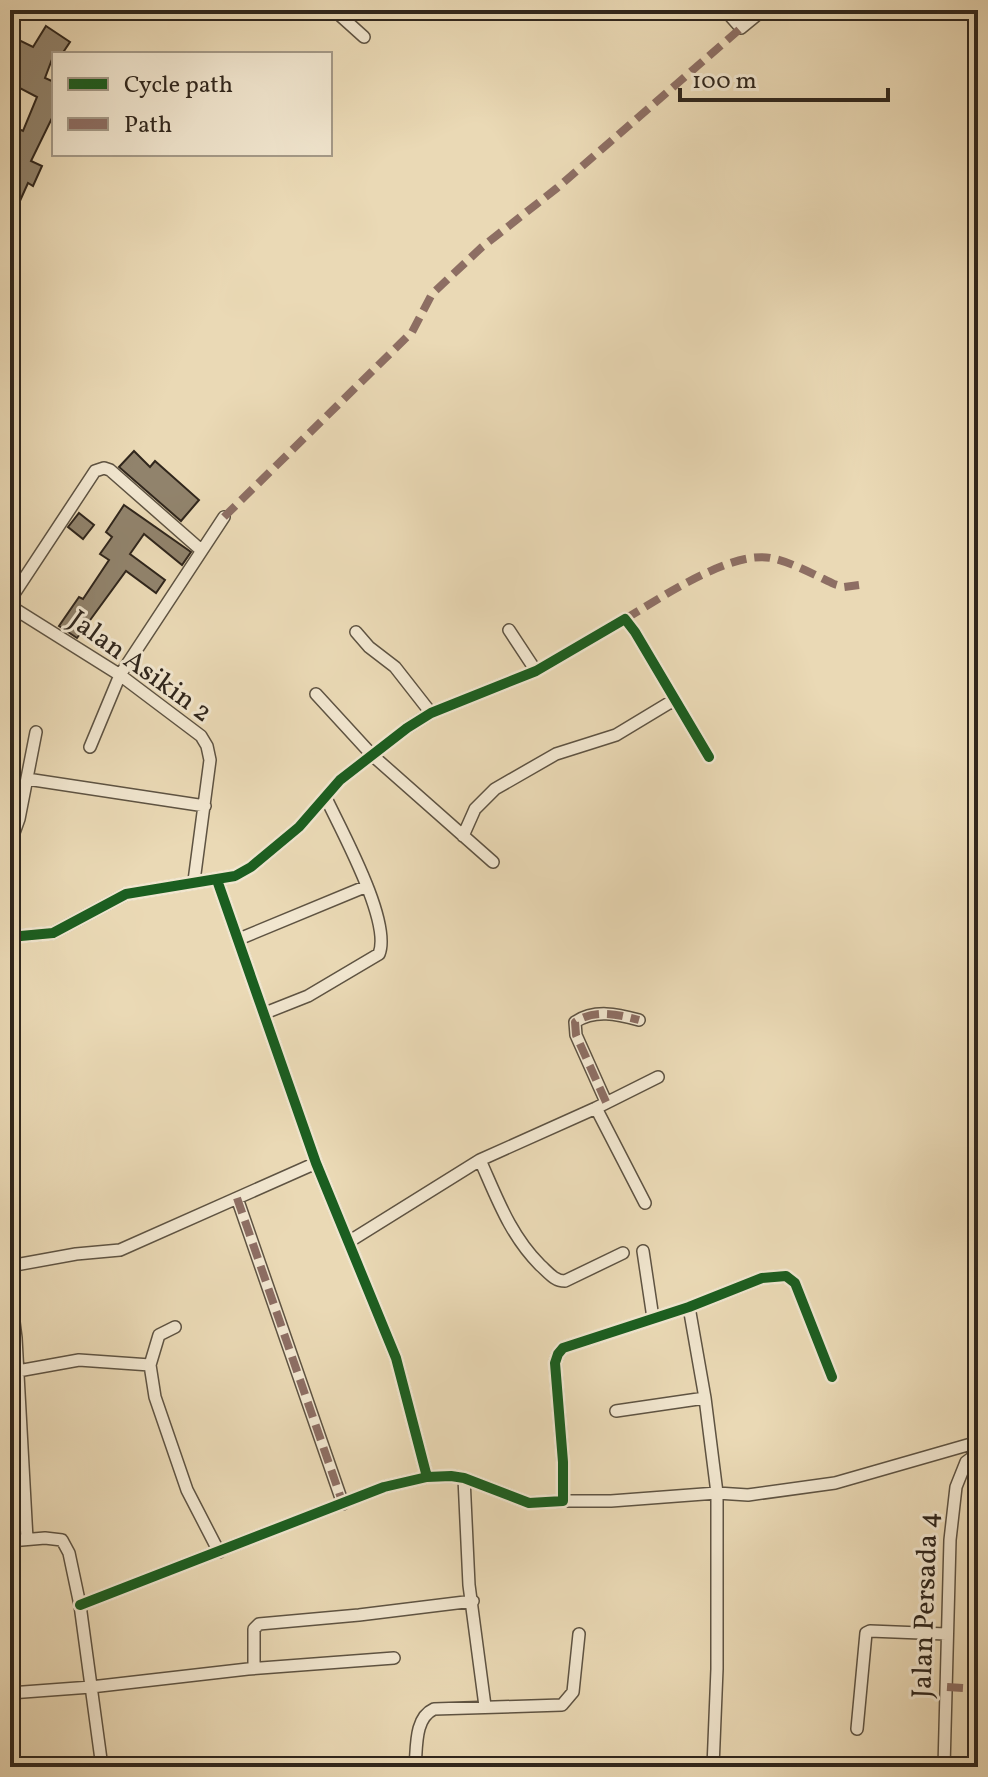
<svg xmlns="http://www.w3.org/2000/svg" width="988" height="1777" font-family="Vollkorn,serif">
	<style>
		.building { fill: #91836c; stroke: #30261c; stroke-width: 2 }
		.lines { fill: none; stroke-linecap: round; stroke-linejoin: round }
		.minor-casing { stroke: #5e5342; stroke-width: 14 }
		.minor { stroke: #f1e6cf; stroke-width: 11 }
		.quiet { stroke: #8d6e63; stroke-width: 8; stroke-dasharray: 16 8; stroke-linecap: butt }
		.cycleway-casing { stroke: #f1e6cf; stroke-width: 15 }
		.cycleway { stroke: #1b5e20; stroke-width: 10 }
		.labels { text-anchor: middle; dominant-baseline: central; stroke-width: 6; stroke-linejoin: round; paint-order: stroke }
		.street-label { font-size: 28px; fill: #30261c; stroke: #f1e6cf }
	</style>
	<rect width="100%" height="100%" fill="#ead9b5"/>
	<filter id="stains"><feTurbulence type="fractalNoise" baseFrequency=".0025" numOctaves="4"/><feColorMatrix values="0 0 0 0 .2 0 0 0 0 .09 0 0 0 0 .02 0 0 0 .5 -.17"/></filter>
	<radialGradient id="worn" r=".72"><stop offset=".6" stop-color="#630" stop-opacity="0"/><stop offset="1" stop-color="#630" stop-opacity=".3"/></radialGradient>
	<path class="building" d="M46 26 70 42 62 54H54L45 78 54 82V114L31 161 42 166 33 186 28 183 10 223V125L23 131 37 97 10 83V55L17 39 33 47Z
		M134 451 150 467 155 461 199 500 181 521 119 467Z
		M124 505 191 552 182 565 144 534 130 554 165 580 156 593 126 571 77 638 59 626 79 597 83 599 109 560 100 554 112 537 106 532Z
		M79 513 94 525 83 539 68 527Z"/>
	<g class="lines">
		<defs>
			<path id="minor" d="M334 10 364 37
				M725 10 741 28 763 10
				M10 600 95 471 104 468 110 470 201 550
				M10 606 120 675 201 736 207 746 210 760 194 881
				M509 630 536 671
				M356 632 369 647 395 667 431 713
				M316 694 372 755 493 862
				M90 747 120 675 224 517
				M27 779 205 806
				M463 836 475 809 495 789 556 754 616 735 674 700
				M10 844 19 819 36 732
				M217 880 316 1163 396 1358 427 1477
				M10 937 53 933 126 894 235 876 251 867 299 827 340 780 407 728 431 713 536 671 625 619 635 632 709 757
				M239 939 367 886
				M265 1013 308 996 379 954C392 922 341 830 326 798
				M606 1102 576 1035 575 1022C595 1009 617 1014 639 1020
				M596 1108 645 1203
				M480 1160C497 1198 510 1235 540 1265 548 1272 554 1281 565 1281L623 1253
				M237 1198 343 1504
				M350 1241 480 1160 596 1108 658 1077
				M643 1251 653 1318
				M10 1266 76 1254 120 1250 316 1163
				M10 1291 16 1338 27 1539
				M689 1307 705 1398 717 1493V1669L713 1767
				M175 1327 159 1335 150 1365 155 1397 187 1490 219 1552
				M18 1371 79 1360 150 1365
				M616 1411 705 1398
				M464 1478 469 1585 485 1706
				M563 1501H611L717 1493 748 1495 835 1483 978 1442
				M10 1541 45 1538 62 1540 69 1553 80 1605 102 1767
				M80 1605 384 1487 427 1477 451 1476 464 1478 529 1503 563 1501V1462L555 1363 558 1354 563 1348 689 1307 762 1278 786 1276 795 1283 832 1377
				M254 1668V1629L259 1624 359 1615 473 1601
				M10 1693 91 1687 248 1669 394 1658
				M857 1729 866 1633 870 1631 946 1634
				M415 1767C417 1748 414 1718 434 1709L562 1705 573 1692 579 1634
				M944 1767 950 1540 956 1487 966 1462 978 1453"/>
		</defs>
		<use href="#minor" class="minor-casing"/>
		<use href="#minor" class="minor"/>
		<path class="quiet" d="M224 517 412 332 432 294 482 247 557 188 741 28
			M625 619C659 599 731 550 771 558 789 561 817 576 834 584L844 587 859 585
			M606 1102 576 1035 575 1022C595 1009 617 1014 639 1020
			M237 1198 343 1504
			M947 1687 978 1689"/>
		<defs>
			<path id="cycleway" d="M217 880 316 1163 396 1358 427 1477
				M10 937 53 933 126 894 235 876 251 867 299 827 340 780 407 728 431 713 536 671 625 619 635 632 709 757
				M80 1605 384 1487 427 1477 451 1476 464 1478 529 1503 563 1501V1462L555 1363 558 1354 563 1348 689 1307 762 1278 786 1276 795 1283 832 1377"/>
		</defs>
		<use href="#cycleway" class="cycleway-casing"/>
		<use href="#cycleway" class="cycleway"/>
	</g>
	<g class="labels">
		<g class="street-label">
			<text transform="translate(140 667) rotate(36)">Jalan Asikin 2</text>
			<text transform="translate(926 1605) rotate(-88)">Jalan Persada 4</text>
		</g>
	</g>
	<rect width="988" height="1777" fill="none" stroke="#ead9b5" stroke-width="40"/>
	<rect x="12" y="12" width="964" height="1753" fill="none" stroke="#30261c" stroke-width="4"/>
	<rect x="20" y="20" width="948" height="1737" fill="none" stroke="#30261c" stroke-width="2"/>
	<rect x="52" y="52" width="280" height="104" fill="#f1e6cf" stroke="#a49987" stroke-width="2"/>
	<rect x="68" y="78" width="40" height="12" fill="#1b5e20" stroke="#a49987" stroke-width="2"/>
	<text x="124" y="92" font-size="24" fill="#30261c">Cycle path</text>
	<rect x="68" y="118" width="40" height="12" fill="#8d6e63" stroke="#a49987" stroke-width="2"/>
	<text x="124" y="132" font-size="24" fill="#30261c">Path</text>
	<path d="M680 88v12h208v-12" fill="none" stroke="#30261c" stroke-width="4"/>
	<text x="692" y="88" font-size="24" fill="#30261c" stroke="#f1e6cf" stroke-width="6" paint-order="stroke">100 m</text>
	<rect width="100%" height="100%" filter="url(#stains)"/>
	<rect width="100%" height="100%" fill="url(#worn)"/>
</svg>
